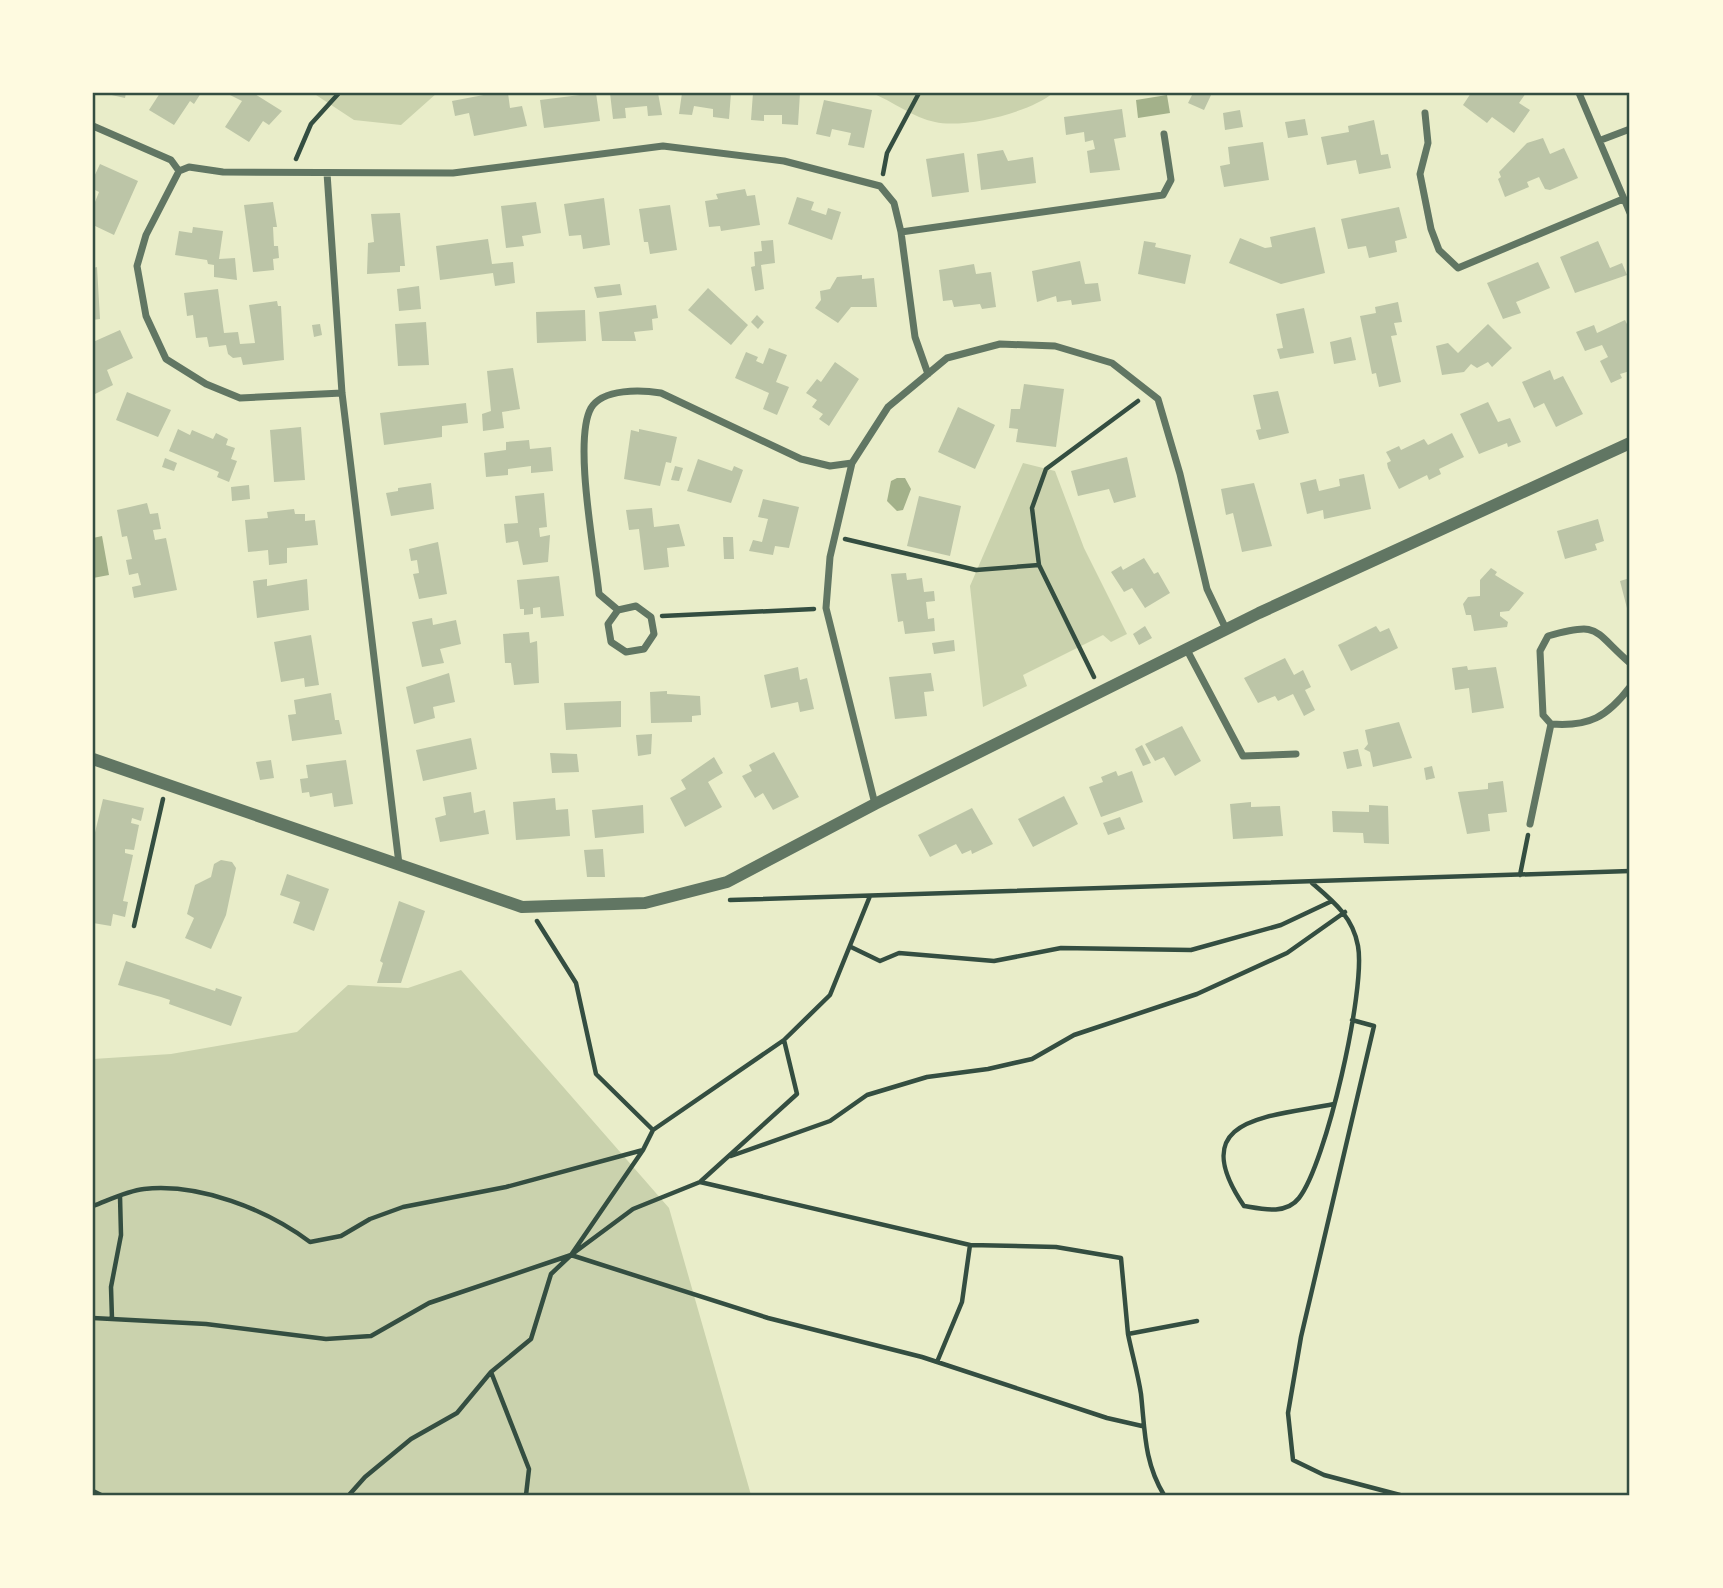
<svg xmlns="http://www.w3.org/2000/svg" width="1723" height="1588" font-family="'Libre Baskerville',serif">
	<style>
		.green { fill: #cad2ad }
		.water { fill: #a3b18a }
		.building { fill: #bcc5a7 }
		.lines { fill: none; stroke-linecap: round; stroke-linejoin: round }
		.path { stroke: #344e41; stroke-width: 4.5 }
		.minor { stroke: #617663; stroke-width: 7 }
		.tertiary { stroke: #617663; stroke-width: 12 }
		.neatline { fill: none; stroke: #344e41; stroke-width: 2.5 }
	</style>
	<rect width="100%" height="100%" fill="#e9edc9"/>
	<path class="green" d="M313 93H437L401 125 354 120Z
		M872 93H1053C1031 112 964 129 935 122 914 118 892 101 872 93Z
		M1023 463 1055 471 1084 548 1127 634 1111 642 1103 635 1023 675 1027 686 983 707 970 586Z
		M461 970 669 1208 751 1495H93V1059L171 1054 297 1032 348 985 408 988Z"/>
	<path class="water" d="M1167 95 1170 113 1138 118 1136 100Z
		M897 478H905L911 489 903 510 897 511 887 501 891 481Z
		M102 536 109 575 93 578V538Z"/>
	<path class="building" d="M126 93 125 98 107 94V93Z
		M160 93H201L194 104 190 101 174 125 149 110Z
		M226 93H253L282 111 269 125 263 121 249 142 225 127 242 101Z
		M494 93H508L510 108 522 106 527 126 474 136 469 113 455 116 452 101Z
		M596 93 600 121 544 128 540 100Z
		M610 93H658L662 115 648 116 647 106 625 108 626 118 613 119Z
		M682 93H731L729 119 713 117V109L694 106 692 115 679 114Z
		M753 93H800L798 125 782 124V115H764V121L751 120Z
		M1193 93H1212L1204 110 1188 103Z
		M1471 93H1526L1519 103 1530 110 1514 133 1492 117 1487 123 1463 105Z
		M824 100 872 110 864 148 848 145 851 133 832 129 830 137 816 134Z
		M1122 109 1126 137 1114 139 1120 170 1090 173 1087 151 1095 149 1093 140 1085 142 1084 132 1066 135 1064 117Z
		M1240 110 1243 127 1225 130 1223 113Z
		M1305 119 1308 135 1288 138 1285 122Z
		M1374 120 1381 155 1388 154 1391 168 1359 174 1356 160 1327 165 1321 137 1349 132 1348 126Z
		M1543 138 1550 154 1564 148 1578 178 1550 190 1545 189 1539 177 1527 182 1529 187 1505 197 1498 179 1501 177 1499 172 1527 143Z
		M1263 142 1269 180 1224 187 1220 166 1230 164 1228 147Z
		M1003 150 1008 161 1033 157 1036 183 981 190 977 154Z
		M964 153 969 192 932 197 926 159Z
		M100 164 138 181 114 235 93 225V207L99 192 93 189V179Z
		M745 189 747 196 755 195 760 225 721 231 720 226 709 227 705 201 718 199 716 194Z
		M797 197 814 202 811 210 826 215 828 208 841 212 832 240 788 224Z
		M604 198 610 245 583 249 581 235 569 236 564 204Z
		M273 202 277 227H273L274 246H278L279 258 273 259 274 270 253 272 244 205Z
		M536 202 541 233 522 236 524 246 506 248 501 206Z
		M670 205 677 250 650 254 648 242H644L639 209Z
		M1399 207 1407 238 1395 241 1397 252 1369 258 1366 246 1348 249 1341 219Z
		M400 213 405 266H400V272L367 274 368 243 374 242 371 214Z
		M193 227 223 231 219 259 235 258 237 280 214 277V265L208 264 207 260 175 255 179 231 192 233Z
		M1315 227 1325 273 1281 284 1229 263 1240 238 1265 248 1272 247 1270 237Z
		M488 239 492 264 513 262 515 283 495 286 493 273 440 280 436 246Z
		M773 240 775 263 761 265 764 289 755 291 751 267 755 266 754 252 762 251 761 241Z
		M1144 241 1156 243 1155 247 1191 255 1185 284 1138 274Z
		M1598 241 1610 268 1622 263 1627 275 1575 293 1560 257Z
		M1080 261 1085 284 1098 283 1101 301 1072 305 1071 300 1057 302 1056 296 1037 302 1032 271Z
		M1538 262 1550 288 1516 302 1521 313 1503 319 1487 283Z
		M974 264 976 274 991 272 996 307 982 309 980 304 954 307 952 300 943 301 939 270Z
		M97 267 100 319 93 320V268Z
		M862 275V279L874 278 877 307H851L838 323 815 308 821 300 820 291 830 289 837 277Z
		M620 284 622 295 597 298 594 287Z
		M419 286 421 309 399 311 397 289Z
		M708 288 748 325 731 345 688 310Z
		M218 289 224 333 238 332 240 344 255 343 249 305 277 301 278 306H281L284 360 243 365 241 357 233 358 228 354 226 345 209 347 207 337 196 338 193 315 187 316 184 293Z
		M1398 302 1402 322 1394 323 1397 335 1391 336 1401 382 1379 387 1376 373 1372 374 1360 316 1376 313 1375 307Z
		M656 305 658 318 652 319 653 330 634 332 636 341H602L599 312Z
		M1304 308 1314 353 1280 359 1277 349 1283 348 1276 314Z
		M585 310 586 341 537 343 536 312Z
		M757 315 764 322 758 329 751 322Z
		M1625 320 1630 330V371L1620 374 1622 378 1611 383 1600 361 1608 357 1602 345 1585 351 1576 332 1594 325 1597 333Z
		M426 322 429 365 398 366 395 324Z
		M320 324 322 335 314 337 312 325Z
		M1488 324 1512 348 1492 367 1488 362 1477 368 1471 364 1464 372 1442 375 1436 346 1448 343 1458 353Z
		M120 330 133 358 107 370 113 385 93 395V342Z
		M1351 337 1356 360 1334 364 1330 342Z
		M769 348 787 355 776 382 789 387 777 415 763 409 769 393 735 378 746 352 758 357 756 361 763 364Z
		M835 362 859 379 829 426 819 419 823 414 812 407 817 400 806 393 817 379 821 382Z
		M513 368 520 409 502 412 504 428 483 431 482 414 491 411 487 371Z
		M1550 370 1554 380 1563 376 1583 414 1556 427 1544 403 1534 408 1522 382Z
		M1024 384 1064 389 1056 447 1016 442 1018 429 1009 428 1011 409H1020Z
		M1278 391 1289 433 1259 440 1256 430 1261 429 1253 395Z
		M127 392 171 410 158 437 116 420Z
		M1488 402 1498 422 1510 418 1521 442 1508 447 1507 443 1479 454 1460 414Z
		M466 403 468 423 442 426V437L384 445 380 413Z
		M958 407 995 425 975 469 938 452Z
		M301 427 305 480 274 482 270 430Z
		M178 429 190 435 192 430 213 439 216 433 228 439 226 445 235 448 231 459 237 461 229 482 217 477 219 472 169 451Z
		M639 429 677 437 671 463 666 462 660 486 624 479 631 430 639 432Z
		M1452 433 1464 457 1439 469 1441 474 1429 480 1427 475 1399 489 1388 468 1387 463 1391 461 1386 452 1399 446 1401 450 1424 439 1428 445Z
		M529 440 530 449 551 447 553 471 531 473V466L508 469V475L486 477 484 453 506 450V442Z
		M1127 457 1136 497 1114 503 1109 489 1078 496 1071 471Z
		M165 458 177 463 174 471 162 467Z
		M698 459 732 471 734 466 743 470 731 503 687 491Z
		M675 466 683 468 679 481 671 480Z
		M1364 474 1371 509 1324 519 1323 510 1307 514 1300 483 1316 479 1319 491 1340 486 1339 479Z
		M431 483 434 509 391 516 386 493 398 491V488Z
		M1254 483 1272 546 1242 552 1233 513 1226 515 1221 489Z
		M249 485 250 499 232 501 231 487Z
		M544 493 547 527 539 528 540 537 550 535 548 562 523 565 518 541 506 543 504 524 518 523 515 496Z
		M919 496 961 506 950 556 907 546Z
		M763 499 799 507 789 548 775 546 773 555 749 551 753 540 762 542 768 519 758 517Z
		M147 503 150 514 158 513 161 529 153 530 155 540 166 538 177 590 134 598 132 587 141 585 138 573 129 575 126 560 132 559 127 536 122 537 117 510Z
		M652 508 654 527 679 524 685 546 667 548 669 567 644 570 639 529 629 530 626 510Z
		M294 509 295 514H305V521L315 520 318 545 287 548V563L269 565 268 550 248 552 245 520 268 518 267 512Z
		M1598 519 1604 541 1595 544 1597 550 1565 559 1557 531Z
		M723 537H733L734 559H724Z
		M438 542 447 594 419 599 413 574 419 573 417 560 411 561 409 549Z
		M1144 558 1154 574 1158 572 1170 593 1145 608 1132 588 1124 592 1111 572 1121 566 1123 570Z
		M1491 568 1497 572 1495 575 1524 593 1509 611 1500 612V616L1508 622 1507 627 1474 631 1471 615H1466L1463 604 1468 597 1480 596V580Z
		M906 573 907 580 922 578 924 592 934 591 935 601 926 602 928 619 934 618 935 631 905 634 903 621 898 622 891 574Z
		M559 576 564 616 541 618 540 607 533 608V614L524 615V609H520L517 580Z
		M1630 578V616H1629L1620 581Z
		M267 579V586L307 579 309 610 257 618 253 581Z
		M432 618 433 625 456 620 461 644 440 649 444 663 422 667 412 622Z
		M1145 626 1152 638 1139 645 1133 634Z
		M1376 626 1380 632 1389 628 1398 648 1351 671 1338 645Z
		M529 632 530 643 537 641 539 683 514 685 511 663H505L503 634Z
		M311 635 319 685 305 687 304 678 281 682 274 642Z
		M954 640 955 651 934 654 932 643Z
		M1285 658 1294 675 1303 670 1311 687 1305 690 1315 710 1304 716 1293 694 1278 701 1275 696 1258 703 1244 678Z
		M1467 666 1468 670 1496 667 1504 708 1472 713 1469 688 1455 690 1452 668Z
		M798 667 800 680 807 678 814 709 800 712 798 702 771 708 764 675Z
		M449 673 455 702 433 707 435 718 414 724 406 687Z
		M931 673 934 691 924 692 927 716 895 719 889 677Z
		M667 691V694L700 696 701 715 692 716V722L651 723 650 692Z
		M331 693 335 720H339L342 734 292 741 288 715 296 714 294 700Z
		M621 701V727L566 730 564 703Z
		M1399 722 1412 758 1373 767 1370 752 1364 749 1368 744 1365 730Z
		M1182 726 1201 761 1175 776 1164 757 1155 761 1145 744Z
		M652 734 651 754 638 756 636 735Z
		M471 738 477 769 423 781 416 750Z
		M1142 745 1151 763 1143 766 1135 749Z
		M1358 749 1362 766 1347 769 1343 752Z
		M774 752 799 797 773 810 763 793 755 798 742 776 752 771 749 765Z
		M550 753 577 754 579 772 552 773Z
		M714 757 723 773 708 782 722 807 685 827 670 798 686 789 681 780Z
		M271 760 274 778 260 780 256 762Z
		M346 760 353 804 334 807 332 793 310 797 309 792 302 793 300 779 308 778 306 765Z
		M1432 766 1435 778 1426 780 1424 768Z
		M1116 771 1118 776 1132 771 1143 802 1101 817 1089 787 1103 782 1101 777Z
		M1503 781 1507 812 1488 814 1490 831 1467 834 1458 792 1488 789V783Z
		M471 792 474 813 485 810 489 834 440 842 435 818 446 815 443 797Z
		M1064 796 1078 824 1033 847 1018 819Z
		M555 798 556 810 568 809 570 836 516 840 513 802Z
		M103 799 144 808 141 821 132 818 131 823 139 825 134 850 125 849V853L133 855 123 901 128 902 125 917 113 914 111 926 93 923 95 911 93 841Z
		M1251 802V807L1280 806 1283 836 1233 839 1230 804Z
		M643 805 644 833 595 838 592 810Z
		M1369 805 1388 806 1389 844 1364 843 1363 833 1333 832 1332 811 1369 812Z
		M972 808 993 844 972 854 971 850 962 854 956 844 930 857 918 835Z
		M1120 817 1125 829 1108 835 1103 823Z
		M603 849 605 877H587L584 850Z
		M221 860 232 862 236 868 226 915 211 949 185 938 194 918 187 914 195 885 211 877 214 864Z
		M287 874 329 889 314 931 293 923 300 902 280 895Z
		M399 901 425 911 401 983H377L383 963 380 961Z
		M126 961 215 991 216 988 242 997 231 1026 169 1004 170 1000 161 997 118 985Z"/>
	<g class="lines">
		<path class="path" d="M296 159 311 124 339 93
			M883 174 887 153 919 93
			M845 539 976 570 1039 565
			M662 616 814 609
			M1094 677 1039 565 1032 508 1046 469 1138 401
			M1520 875 1528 835
			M1312 883C1333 901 1353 917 1358 946 1366 989 1326 1164 1299 1198 1286 1215 1262 1209 1244 1206 1183 1116 1271 1117 1334 1104
			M730 900 1630 871
			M134 926 163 799
			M851 947 880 961 899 953 994 961 1061 948 1191 950 1281 925 1332 901
			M1352 1020 1374 1026 1301 1337 1288 1413 1293 1460 1324 1475 1400 1495
			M653 1130 784 1040
			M731 1156 830 1121 867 1095 927 1077 988 1069 1032 1059 1074 1035 1197 994 1287 953 1345 912
			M700 1182 970 1245
			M93 1206C109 1200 127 1191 144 1189 199 1183 266 1209 310 1242L341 1236 370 1219 403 1207 506 1187 643 1150
			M571 1255 768 1318 922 1357 1107 1418 1142 1426
			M93 1318 206 1324 326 1339 371 1336 429 1303 571 1255 643 1150 653 1130 596 1074 576 983 537 921
			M112 1319 111 1287 121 1235 120 1196
			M937 1362 962 1302 970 1245 1056 1247 1121 1258 1128 1334
			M491 1372 529 1469 526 1495
			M93 1491 101 1495
			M349 1495 365 1477 411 1439 457 1413 491 1372 531 1339 551 1274 571 1255 633 1209 700 1182 797 1094 784 1040 830 995 870 896
			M1164 1495C1144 1462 1145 1431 1141 1394 1138 1374 1132 1354 1128 1334L1197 1321"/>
		<path class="minor" d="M1579 93 1630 213
			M1425 113 1428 143 1420 174 1431 229 1439 250 1458 268 1623 199
			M93 126 171 160 179 171 189 167 223 172 453 173 663 146 784 161 880 186 894 203 901 232 915 337 928 374
			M1601 140 1630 129
			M179 171 146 235 137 266 146 316 166 359 206 384 240 398 342 393
			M327 173 342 393 399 864
			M901 232 1163 195 1171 180 1164 134
			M618 610 608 624 611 642 626 652 644 649 654 634 651 617 636 606 618 610 599 594C595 554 573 440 591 408 603 388 642 390 661 393L801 459 830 466 852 463
			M1187 650 1243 756 1296 754
			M1630 663C1592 630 1601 621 1548 636L1540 651 1543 715 1551 724C1589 727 1607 717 1630 687
			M875 804 826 608 830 557 852 463 888 407 947 358 1000 344 1055 346 1112 363 1158 399 1180 474 1207 589 1226 629
			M1530 824 1551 724"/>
		<path class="tertiary" d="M93 759 522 907 645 903 727 882 875 804 1259 613 1630 443"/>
	</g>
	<rect width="1723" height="1588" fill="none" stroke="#fefae0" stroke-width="189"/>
	<rect x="94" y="94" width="1534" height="1400" class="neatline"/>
</svg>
